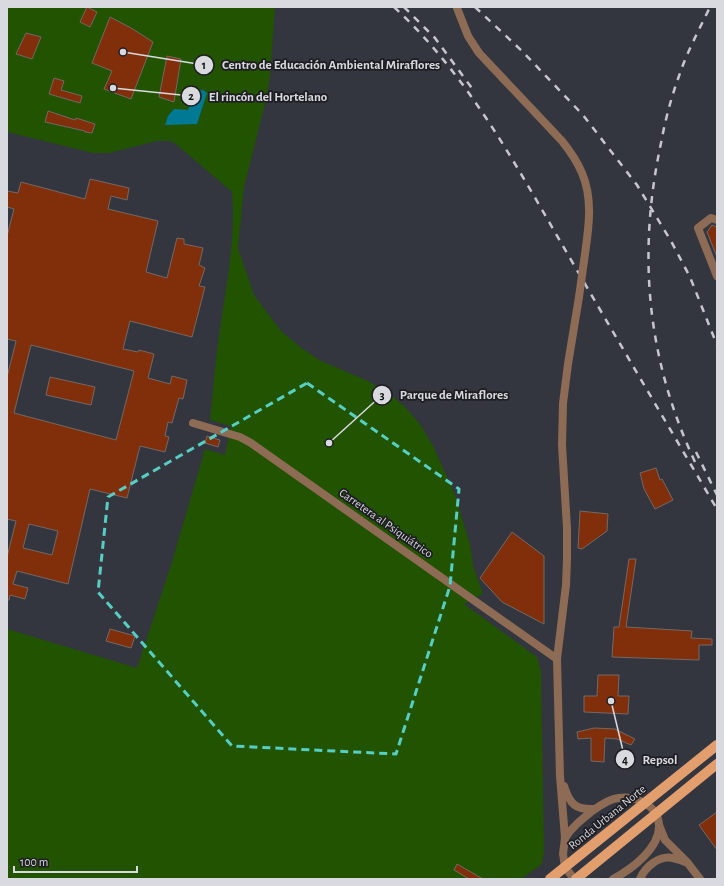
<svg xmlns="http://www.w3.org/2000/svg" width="724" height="886" font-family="'Alegreya Sans',sans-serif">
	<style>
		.green { fill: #215300 }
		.water { fill: #007a94 }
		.building { fill: #812f0b; stroke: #746864; fill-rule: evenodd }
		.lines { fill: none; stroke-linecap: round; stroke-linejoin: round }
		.minor { stroke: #8d6b55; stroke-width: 8 }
		.tertiary { stroke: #8d6b55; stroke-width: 8 }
		.primary { stroke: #e39e6e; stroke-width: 10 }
		.rail { stroke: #c6c7ce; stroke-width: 2.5; stroke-dasharray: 7 7; stroke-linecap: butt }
		.tertiary-bridge { stroke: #8d6b55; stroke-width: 8 }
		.marked { fill: none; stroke: #56cec3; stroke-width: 3; stroke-dasharray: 8 5; stroke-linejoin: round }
		.labels { text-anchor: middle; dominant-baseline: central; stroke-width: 3.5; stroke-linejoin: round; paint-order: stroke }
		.street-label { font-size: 12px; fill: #d9dae0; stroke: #1d1d22 }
		.leader { fill: none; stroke: #d9dae0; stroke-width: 1.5 }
		.callout-dot { fill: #d9dae0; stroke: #1d1d22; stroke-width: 1.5 }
		.mark-label { font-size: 12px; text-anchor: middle; font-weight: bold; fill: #111 }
		.callout-label { font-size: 13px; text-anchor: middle; font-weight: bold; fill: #d9dae0; stroke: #1d1d22; stroke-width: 3.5; stroke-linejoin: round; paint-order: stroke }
	</style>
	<rect width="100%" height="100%" fill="#34363f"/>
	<path class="green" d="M7 7H275L270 77 265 104 244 187 238 248 254 295 281 331 299 346 319 360 368 381 388 393 403 405 420 424 433 446 455 495 470 544 473 566 483 594 464 604 537 657 541 672 544 851 542 864 521 879H7V629L137 668 171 565 205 449 225 455 231 426 210 420C213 392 215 363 219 335 226 287 236 240 232 192L177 145 170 141H157L109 153H93L7 132Z"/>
	<path class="water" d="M203 90 207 93 197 124 165 125 168 116 174 109 188 110C191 104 192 96 197 91Z"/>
	<path class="building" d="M87 7 97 12 90 27 80 22Z
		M110 17 131 28 153 42 131 99 104 89 112 71 92 63Z
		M26 33 41 37 32 59 16 54Z
		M167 56 181 59 174 102 159 97Z
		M54 78 64 81 61 90 82 96 80 103 49 94Z
		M48 111 75 120 76 118 95 124 92 133 85 132V131L45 122Z
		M90 179 129 188 127 200 111 196 108 209 158 221 146 272 167 278 177 238 184 239V244L203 248 199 265 205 268 199 286 205 287 192 337 130 321 123 349 138 352 139 350 154 354 148 378 170 384 172 376 187 380 183 399 179 398 172 423 168 422 165 436 169 437 165 452 140 446 127 498 90 489 68 584 17 571 13 584 28 588 25 599 10 595 9 600H7V557L16 521 7 519V377L16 341 7 339V236L14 209 7 207V191L18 193 21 182 85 199ZM31 345 134 371 116 440 14 413ZM29 524 58 531 52 555 23 548Z
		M712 225 717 227V257L707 232Z
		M50 377 95 387 91 405 46 395Z
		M207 436 220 440 218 447 205 443Z
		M656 468 660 480 662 479 673 500 655 509 644 489 640 473Z
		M580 511 608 514 607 531 582 549 578 548Z
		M512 532 544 556V624L502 602 480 578Z
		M629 559H636L626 627 692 631 691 638 712 639V645H699V660L612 657 614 627H619Z
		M110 629 135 636 131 648 106 641Z
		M598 675H619L618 696H629L628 714 584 712V696H597Z
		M594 728 615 729 635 739 631 745 617 739 605 738 604 762 591 761V738L578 739 577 732Z
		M717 812V850L699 825Z
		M457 864 483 879H469L454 870Z"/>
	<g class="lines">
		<path class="minor" d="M717 220 711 218 698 228 717 276
			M659 825 665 840 687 862 700 879
			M640 879C645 867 659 855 673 858 677 859 681 860 685 862"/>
		<path class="tertiary" d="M457 8 468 36 479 53 562 141C570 151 577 161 582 173 594 201 588 232 584 261
			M193 423 240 437 251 443 557 659
			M564 786C570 805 576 810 595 809
			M565 838C572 827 581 820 591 812 598 807 608 799 618 798 635 795 658 805 659 825 660 848 632 869 613 879
			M574 879 565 867 563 854 565 838 560 776 557 659 566 585 567 559V528L562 445 563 403 568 364 579 297"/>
		<path class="primary" d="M550 879 717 745
			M576 879 717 764"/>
		<path class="rail" d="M394 7C468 75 517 167 567 253 617 339 667 424 717 509
			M404 7 435 38 474 91
			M475 7 522 51 583 115 637 185 671 241 690 277 717 345
			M696 452 717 495
			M695 462C647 359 637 255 661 143 665 121 671 98 679 76 687 52 699 30 710 7"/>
		<path class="tertiary-bridge" d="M579 297 584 261"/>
	</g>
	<path class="marked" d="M307 383 459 489 450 586 396 754 232 746 98 592 108 497Z"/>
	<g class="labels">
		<g class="street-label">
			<text transform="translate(386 523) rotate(35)">Carretera al Psiquiátrico</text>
			<text transform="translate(607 817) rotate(-39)">Ronda Urbana Norte</text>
		</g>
	</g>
	<path class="leader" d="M123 52L204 65M113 88L191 96M329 443L382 395M611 701L625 759"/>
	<g class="callout-dot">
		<circle cx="123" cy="52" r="4"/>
		<circle cx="113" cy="88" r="4"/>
		<circle cx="329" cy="443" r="4"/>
		<circle cx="611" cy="701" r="4"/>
		<circle cx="204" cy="65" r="10"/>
		<circle cx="191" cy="96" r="10"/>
		<circle cx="382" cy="395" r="10"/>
		<circle cx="625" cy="759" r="10"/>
	</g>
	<g class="mark-label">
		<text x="204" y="69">1</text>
		<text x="191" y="100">2</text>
		<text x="382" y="399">3</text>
		<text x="625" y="764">4</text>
	</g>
	<g class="callout-label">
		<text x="331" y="69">Centro de Educación Ambiental Miraflores</text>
		<text x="268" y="101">El rincón del Hortelano</text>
		<text x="454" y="399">Parque de Miraflores</text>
		<text x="660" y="764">Repsol</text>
	</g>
	<rect width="724" height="886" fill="none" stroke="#d9dae0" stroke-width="16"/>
	<path d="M14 866v6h123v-6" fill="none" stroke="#d9dae0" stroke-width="2"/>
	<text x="20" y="866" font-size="12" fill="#d9dae0" stroke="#1d1d22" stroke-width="3" paint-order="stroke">100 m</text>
</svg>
